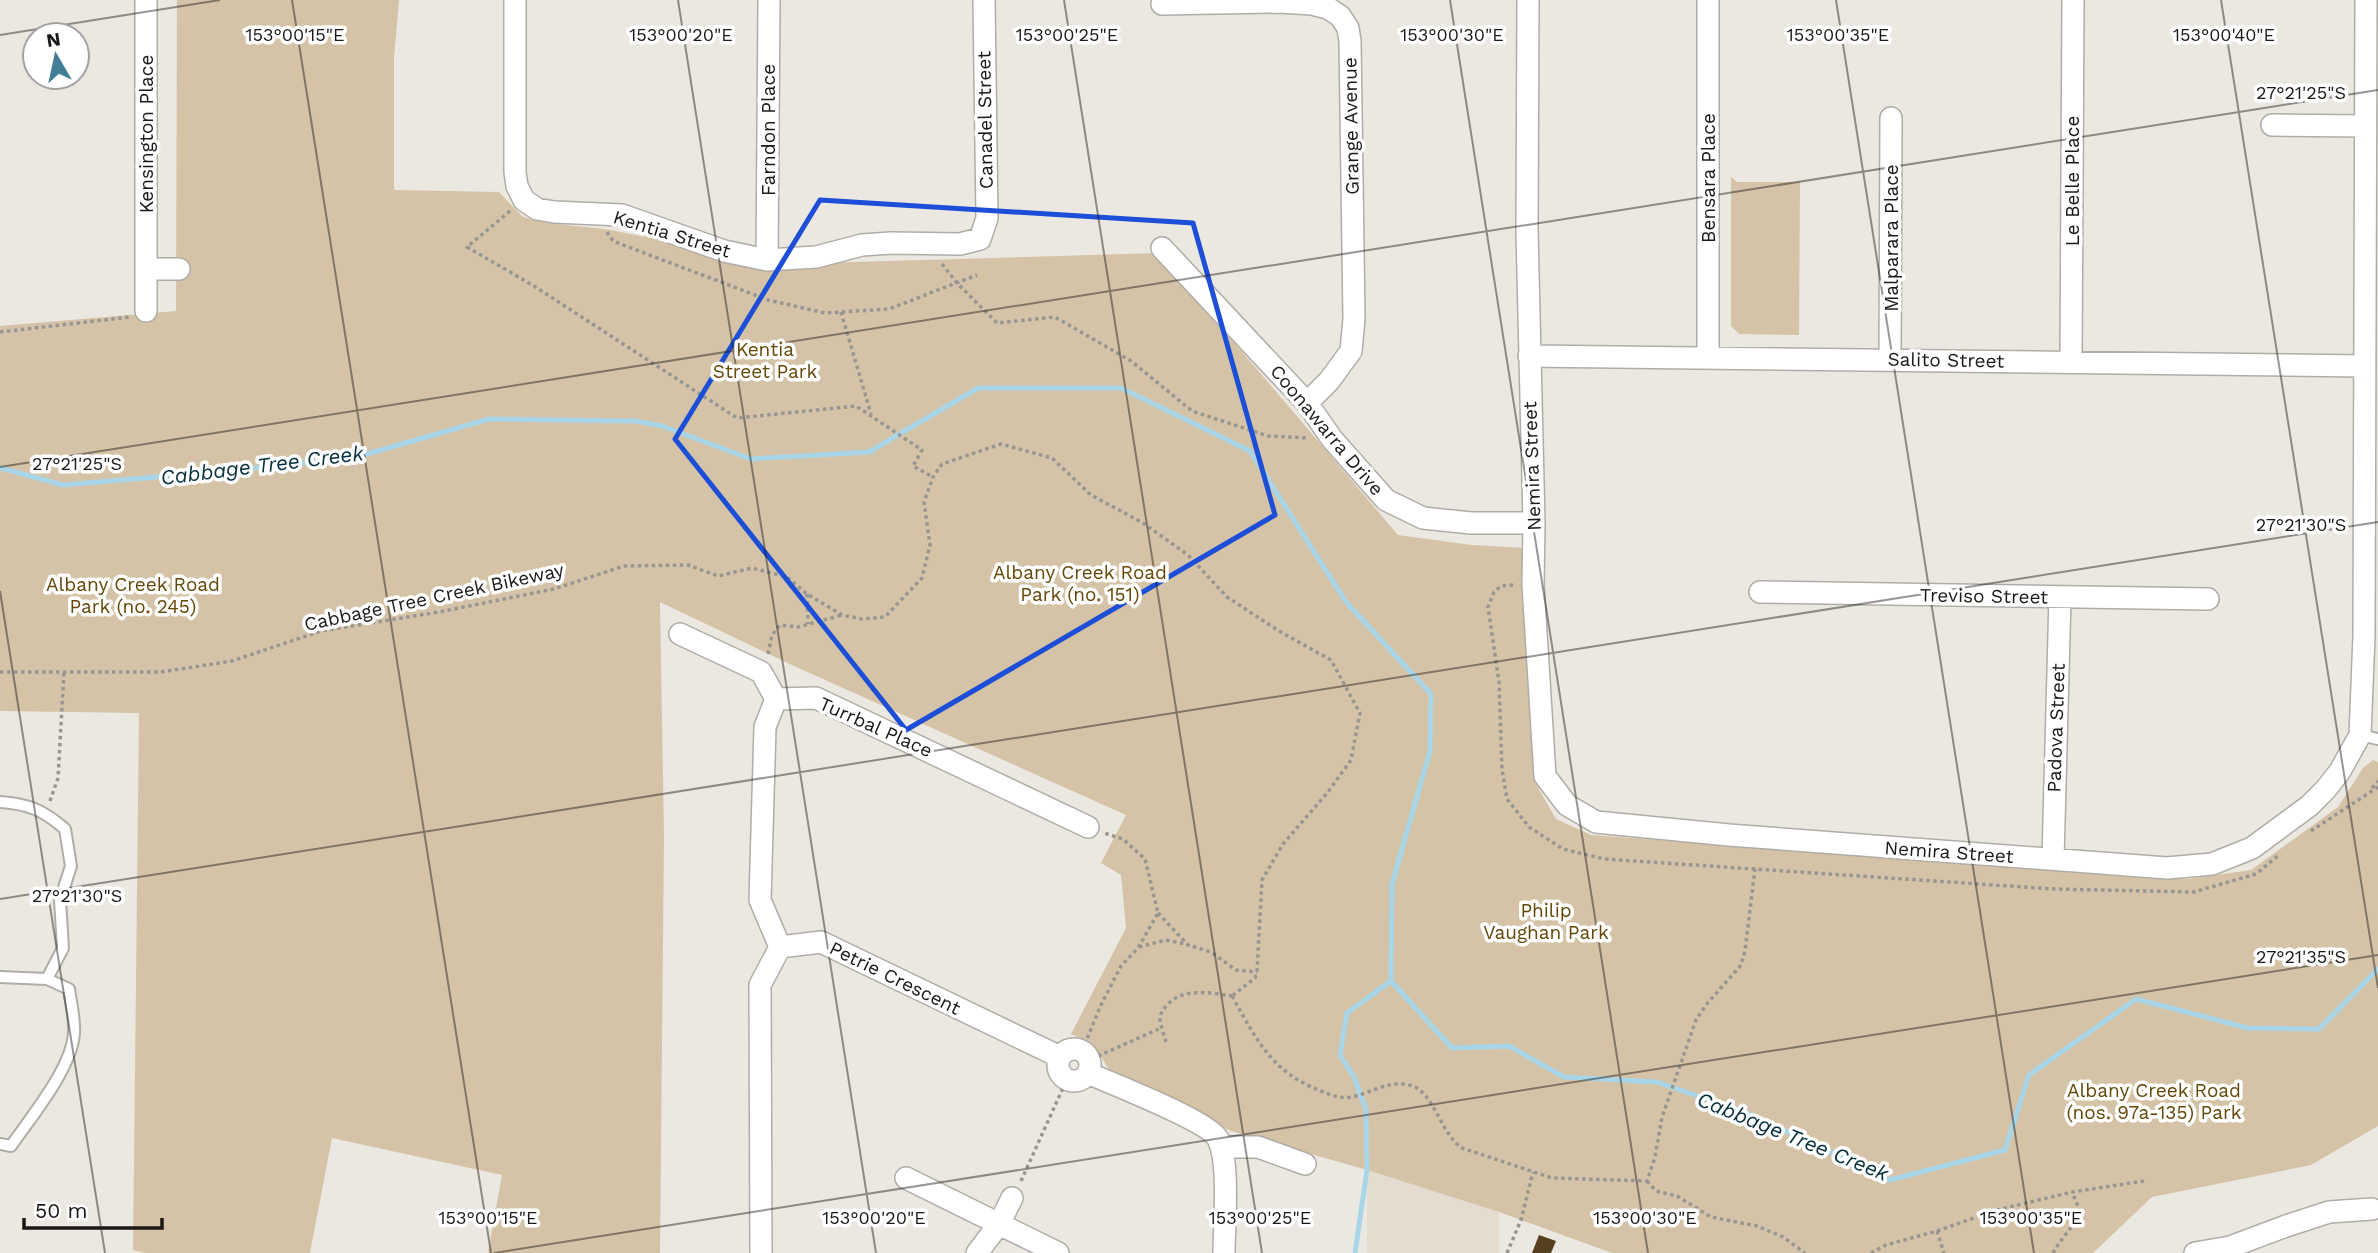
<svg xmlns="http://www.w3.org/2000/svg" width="2378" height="1253" font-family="'Work Sans',sans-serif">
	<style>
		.built { fill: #e3dccf }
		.green { fill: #d5c3a7 }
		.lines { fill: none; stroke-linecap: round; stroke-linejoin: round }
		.stream { stroke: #a8d6e8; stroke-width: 5 }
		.building { fill: #534121 }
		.lane-casing { stroke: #b0ada7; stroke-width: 14 }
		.street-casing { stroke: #b0ada7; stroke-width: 24 }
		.path { stroke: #989692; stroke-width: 3.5; stroke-dasharray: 3.5 3.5; stroke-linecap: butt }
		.lane { stroke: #fff; stroke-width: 10 }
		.street { stroke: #fff; stroke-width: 21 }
		.marked { fill: none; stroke: #1d4ed8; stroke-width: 5; stroke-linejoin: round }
		.ticks { fill: none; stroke: #1a1917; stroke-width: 2; stroke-opacity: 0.45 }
		.labels { text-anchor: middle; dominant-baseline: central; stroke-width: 7; stroke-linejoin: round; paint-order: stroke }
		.street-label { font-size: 19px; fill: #1a1917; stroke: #fff }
		.park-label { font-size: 19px; fill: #654707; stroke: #fff }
		.water-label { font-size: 21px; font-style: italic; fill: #042f3d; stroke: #fff }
		.ticks-label { font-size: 18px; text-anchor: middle; fill: #1a1917; stroke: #fff; stroke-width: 7; stroke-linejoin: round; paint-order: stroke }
	</style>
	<rect width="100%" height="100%" fill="#ebe8e2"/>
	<path class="built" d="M1367 1170 1499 1212V1253H1367Z"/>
	<path class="green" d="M177 0H399L394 58V190L499 192 523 217 546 223 605 229 785 264 1158 253 1398 535 1472 545 1524 548 1537 786 1556 819 1591 835 2188 879 2251 870 2338 807 2363 768 2373 760 2378 762V1126L2311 1165 2152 1197 2093 1253H1612L1499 1212 1367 1170 1231 1131 1109 1069 1093 1045 1071 1034 1126 928 1121 875 1101 863 1126 815 794 666 660 602 664 837 660 1253H488L502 1175 332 1138 310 1253H146L133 1250 139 713 0 711V326L176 311Z
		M1731 177 1737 182H1800L1799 335 1739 334 1731 326Z"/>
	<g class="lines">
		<path class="stream" d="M0 468 63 485 192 474 353 458 489 419 635 421 662 426 751 459 869 452 978 388H1121L1250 451 1346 602 1431 694 1430 751 1392 884 1391 981 1452 1048 1509 1046 1564 1077 1657 1082 1750 1114 1890 1180 2005 1150 2029 1075 2136 999 2248 1028 2319 1029 2378 969
			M1355 1253 1367 1170 1366 1109 1354 1077 1340 1055 1347 1013 1391 981"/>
	</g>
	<path class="building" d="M1539 1235 1556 1241 1551 1253H1532Z"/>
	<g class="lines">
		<defs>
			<path id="lane" d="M2360 735 2378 739
				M0 802C29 804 43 810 65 829L71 866 60 900 63 948 47 979
				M0 977 47 979 69 989C71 1003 75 1019 74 1033 72 1068 31 1117 11 1146L0 1144"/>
			<path id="street" d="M146 0V311
				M515 0V172L517 186 524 200 537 209 554 212 622 215 724 251 767 260 816 257 862 245 891 243 960 244 980 239 987 218 984 0
				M1528 0 1527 231 1534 523 1533 584 1545 776 1567 805 1596 822 1729 835 2167 868 2212 864 2252 848 2309 806 2326 789 2340 771 2360 735 2364 636 2366 0
				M1162 4 1279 2 1312 4 1328 8 1340 16 1348 28 1350 41 1354 319 1351 351 1329 381 1307 403
				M2272 125 2365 126
				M1162 248 1307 403 1332 439 1386 500 1423 518 1471 523H1534
				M767 260 769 0
				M146 269H179
				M1529 356 2364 366
				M1708 357V0
				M1890 359 1891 118
				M2071 362 2073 0
				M1760 592 2208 599
				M680 634 761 672 776 699
				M2053 859 2060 597
				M780 947 760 900 765 727 776 699 816 698 1088 827
				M1058 1065a16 16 0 1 1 32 0a16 16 0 1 1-32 0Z
				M1088 1073C1112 1084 1209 1121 1218 1139 1230 1162 1224 1225 1224 1253
				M1222 1147H1258L1305 1164
				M906 1178 1058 1253
				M761 1253 760 985 780 947 821 942 1060 1057
				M977 1253 999 1224 1012 1198
				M2195 1253 2230 1247 2286 1226 2329 1212 2372 1209"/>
		</defs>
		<use href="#lane" class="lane-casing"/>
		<use href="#street" class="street-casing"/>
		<path class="path" d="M510 211 467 247 534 286 737 418 856 406 922 450 913 466 933 477
			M607 232 613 241 768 300 825 313 889 309 977 275
			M942 264 957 283 997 323 1055 317 1131 361 1192 411 1268 436 1309 438
			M841 312 871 414
			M0 332 130 317
			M1513 585 1501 586 1494 592 1488 607 1499 682 1502 769 1507 799 1529 827 1563 849 1604 859 2054 889 2194 892 2256 874 2279 855
			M807 594 808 624
			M768 654 772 635 780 625 798 627 842 615
			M0 672H161L232 661 321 631 439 612 554 589 624 566 688 565 718 576 752 568 787 577 807 594 842 615 862 619 885 617 922 578 930 545 924 502 933 477 942 464 1001 444 1052 458 1091 495 1143 523 1188 555 1227 597 1279 631 1331 660 1360 713 1351 760 1328 792 1283 844 1262 880 1257 972 1255 978 1232 996
			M2372 788 2378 781
			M50 801 58 778 64 672
			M2311 831 2378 787
			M1158 913 1188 945 1211 952 1236 970 1257 972
			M1139 947 1166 940 1186 944
			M1232 996C1257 1040 1271 1072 1321 1091 1331 1095 1340 1099 1352 1097 1370 1093 1389 1080 1409 1085 1434 1090 1440 1134 1462 1148L1552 1178 1647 1181 1655 1157 1662 1117 1696 1020 1706 1005 1741 965 1745 951 1755 869
			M1166 1042C1164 1035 1161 1027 1160 1020 1160 1013 1163 1010 1167 1005 1183 987 1212 993 1232 996
			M1082 1051 1100 1007 1121 966 1138 948 1158 913 1145 859 1123 839 1104 833
			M1098 1056 1161 1028
			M1021 1181 1067 1079
			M1647 1181 1656 1191 1677 1196 1711 1217 1757 1226 1783 1237 1805 1253
			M1937 1231 1944 1253
			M1507 1253 1521 1220 1533 1172
			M1871 1253 1886 1245 1937 1231 1997 1210 2072 1192 2144 1181
			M2053 1253C2061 1238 2074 1227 2080 1211L2072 1192"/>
		<use href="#lane" class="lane"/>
		<use href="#street" class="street"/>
	</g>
	<path class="marked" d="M820 200 1193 223 1275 515 906 730 675 439Z"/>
	<path class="ticks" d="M292 0 491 1253M678 0 876 1253M1064 0 1262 1253M1450 0 1648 1253M1836 0 2034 1253M2221 0 2378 988M0 35 220 0M0 467 2378 90M0 591 105 1253M0 899 2378 522M494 1253 2378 955"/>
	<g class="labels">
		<g class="street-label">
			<text transform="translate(985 120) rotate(-91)">Canadel Street</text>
			<text transform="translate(1351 126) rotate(-91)">Grange Avenue</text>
			<text transform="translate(768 130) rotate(-90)">Farndon Place</text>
			<text transform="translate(146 134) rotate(-90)">Kensington Place</text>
			<text transform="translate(1708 178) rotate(-90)">Bensara Place</text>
			<text transform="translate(2072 181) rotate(-90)">Le Belle Place</text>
			<text transform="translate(672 234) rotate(17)">Kentia Street</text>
			<text transform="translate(1891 238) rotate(-90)">Malparara Place</text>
			<text transform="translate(1946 360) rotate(1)">Salito Street</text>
			<text transform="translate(1327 430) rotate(50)">Coonawarra Drive</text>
			<text transform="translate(1532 466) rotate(-92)">Nemira Street</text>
			<text transform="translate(1984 596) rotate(1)">Treviso Street</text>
			<text transform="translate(434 597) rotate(-12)">Cabbage Tree Creek Bikeway</text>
			<text transform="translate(876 727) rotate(24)">Turrbal Place</text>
			<text transform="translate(2056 728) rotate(-88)">Padova Street</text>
			<text transform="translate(1949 852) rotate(4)">Nemira Street</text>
			<text transform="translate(895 978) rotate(26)">Petrie Crescent</text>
		</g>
		<g class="park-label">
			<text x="765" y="349">Kentia<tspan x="765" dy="22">Street Park</tspan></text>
			<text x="1080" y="572">Albany Creek Road<tspan x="1080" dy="22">Park (no. 151)</tspan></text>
			<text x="133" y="584">Albany Creek Road<tspan x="133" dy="22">Park (no. 245)</tspan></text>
			<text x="1546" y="910">Philip<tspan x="1546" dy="22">Vaughan Park</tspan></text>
			<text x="2154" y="1090">Albany Creek Road<tspan x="2154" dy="22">(nos. 97a-135) Park</tspan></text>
		</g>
		<g class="water-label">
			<text transform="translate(262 465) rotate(-7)">Cabbage Tree Creek</text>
			<text transform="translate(1793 1136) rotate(22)">Cabbage Tree Creek</text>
		</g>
	</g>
	<g class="ticks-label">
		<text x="2224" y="41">153°00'40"E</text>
		<text x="295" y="41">153°00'15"E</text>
		<text x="681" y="41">153°00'20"E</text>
		<text x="1067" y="41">153°00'25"E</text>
		<text x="1452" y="41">153°00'30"E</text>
		<text x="1838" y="41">153°00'35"E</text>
		<text x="2301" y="99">27°21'25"S</text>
		<text x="77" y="470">27°21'25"S</text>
		<text x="2301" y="531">27°21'30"S</text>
		<text x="77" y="902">27°21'30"S</text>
		<text x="2301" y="963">27°21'35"S</text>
		<text x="488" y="1224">153°00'15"E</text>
		<text x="874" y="1224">153°00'20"E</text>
		<text x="1260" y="1224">153°00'25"E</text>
		<text x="1645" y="1224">153°00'30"E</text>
		<text x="2031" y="1224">153°00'35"E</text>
	</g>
	<g transform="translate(56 56) rotate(351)"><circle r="33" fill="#ffffff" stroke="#a3a3a2" stroke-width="2"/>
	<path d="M0-5L12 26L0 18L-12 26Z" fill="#427f95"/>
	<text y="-10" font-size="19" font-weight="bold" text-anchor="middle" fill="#1a1917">N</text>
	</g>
	<path d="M24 1218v10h138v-10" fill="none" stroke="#1a1917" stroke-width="3.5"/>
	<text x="35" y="1218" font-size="21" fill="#1a1917" stroke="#ffffff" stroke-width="5" paint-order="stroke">50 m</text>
</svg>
